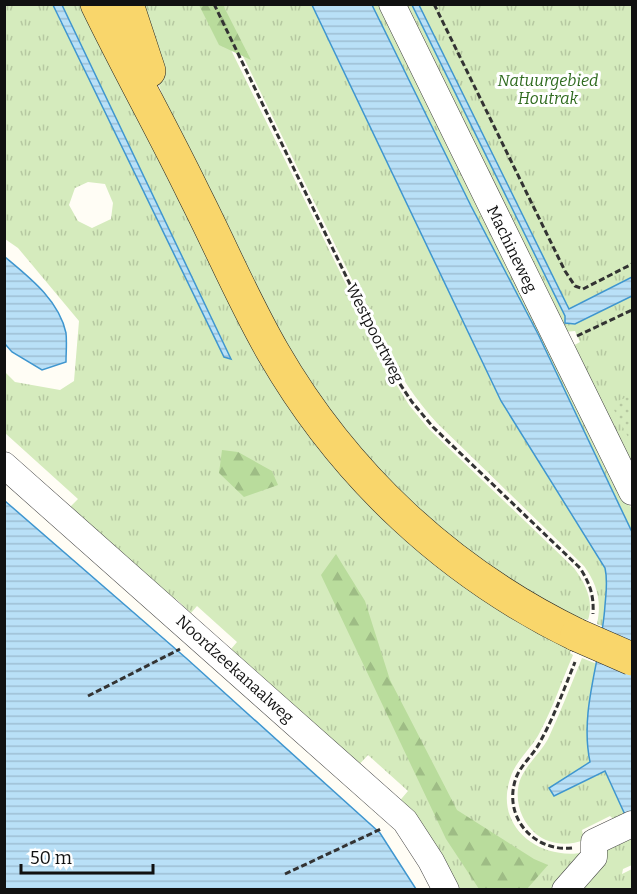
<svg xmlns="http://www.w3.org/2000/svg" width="637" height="894" font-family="Bitter,serif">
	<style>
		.grass { fill: url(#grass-tufts); fill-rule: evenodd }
		.forest { fill: url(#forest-firs) }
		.garden { fill: url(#garden-dots) }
		.water { fill: url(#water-rules); stroke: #3f96cf; stroke-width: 1.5 }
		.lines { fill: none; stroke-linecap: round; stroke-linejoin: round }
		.minor-casing { stroke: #444; stroke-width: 27 }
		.major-casing { stroke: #222; stroke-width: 34 }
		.path { stroke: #333; stroke-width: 3; stroke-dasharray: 6 3; stroke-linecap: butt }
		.minor { stroke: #fff; stroke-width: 26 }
		.major { stroke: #f9d66b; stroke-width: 33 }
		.major-bridge-casing { stroke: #222; stroke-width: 34; stroke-linecap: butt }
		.major-bridge { stroke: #f9d66b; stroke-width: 33 }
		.labels { text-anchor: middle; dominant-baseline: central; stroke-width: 6; stroke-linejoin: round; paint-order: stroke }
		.park-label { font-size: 16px; font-style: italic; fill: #2f6b1f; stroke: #fff }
		.street-label { font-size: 16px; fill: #111; stroke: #fff }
	</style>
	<defs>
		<pattern id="grass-tufts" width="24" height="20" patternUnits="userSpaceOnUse" patternTransform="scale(1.5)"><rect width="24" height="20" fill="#d5ebbd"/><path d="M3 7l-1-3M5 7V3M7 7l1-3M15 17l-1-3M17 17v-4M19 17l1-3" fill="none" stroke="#b6c8a1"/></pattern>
		<pattern id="forest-firs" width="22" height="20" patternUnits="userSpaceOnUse" patternTransform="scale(1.5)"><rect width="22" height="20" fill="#b9dc9c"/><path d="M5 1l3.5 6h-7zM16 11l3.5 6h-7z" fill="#9ebc85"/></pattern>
		<pattern id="garden-dots" width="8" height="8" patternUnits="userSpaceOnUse" patternTransform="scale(1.5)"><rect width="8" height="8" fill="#d5ebbd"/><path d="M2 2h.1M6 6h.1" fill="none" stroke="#b6c8a1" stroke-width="1.8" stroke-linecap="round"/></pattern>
		<pattern id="water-rules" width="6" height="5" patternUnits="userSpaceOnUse" patternTransform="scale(1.5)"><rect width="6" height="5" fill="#b9e0f7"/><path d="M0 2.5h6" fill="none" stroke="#9ebfd3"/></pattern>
	</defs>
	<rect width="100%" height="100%" fill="#fffdf5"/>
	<path class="grass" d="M5 5H53L62 26 58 5H93L281 385 572 648 570 653 573 655C562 680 553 708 540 732 532 748 515 761 510 779 494 828 541 862 586 852L553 889H454L397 804 408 791 368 755 356 768 226 655 237 642 197 606 191 613 176 599 171 604 65 512 78 499 5 433V372L15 382 60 390 74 381 79 321 18 248 5 239ZM88 182 105 184 113 203 111 219 92 228 78 221 69 205 75 188Z
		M132 5H209L391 376 409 405 429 429 574 568C586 584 594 601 588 620L584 619 583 623 450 544 316 404 186 155 163 97Z
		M218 5H384L632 510V638L597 624C602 601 597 584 584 566L437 423C415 399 399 374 384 345Z
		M401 5H632V476L571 347 580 342 575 331 564 332Z
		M582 658 632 678V816L618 823 610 816 582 830 584 840C569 846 549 845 536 834 523 823 516 806 518 789 520 769 539 756 548 739 560 713 571 685 582 658Z
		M632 832V865L623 869 622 874 632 869V889L575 890 603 850Z"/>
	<path class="forest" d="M199 5H223L251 60 219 45Z
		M222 450 238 452 272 471 278 485 244 497 219 473Z
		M336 554 365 601 390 680 457 810 534 859 548 865 527 889H479L446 839 321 575Z"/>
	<path class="garden" d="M632 395V438L629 439 611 404Z"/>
	<path class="water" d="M53 5H62L231 359 224 357Z
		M312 5H372L471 206 538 334 632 532V830L605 771 554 796 549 788 590 762C579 709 602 658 605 605 606 593 608 581 605 568L501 401Z
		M412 5H419L569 309 632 277V296L575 324 565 323V316Z
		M5 257C29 277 59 300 66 333 67 342 66 353 66 362L42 370 12 352 5 344Z
		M5 501 186 658 380 833 416 889H5Z"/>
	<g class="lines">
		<defs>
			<path id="minor" d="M392 4 632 492
				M4 465 405 821 431 861 446 890
				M565 890 594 857V842L632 824"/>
			<path id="major" d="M97 4C128 68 163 130 194 194 221 247 244 302 273 352 344 475 449 573 577 635
				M127 4 149 71"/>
		</defs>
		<use href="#minor" class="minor-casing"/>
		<use href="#major" class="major-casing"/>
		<path class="path" d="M214 4 394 375 412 402 433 427 580 568C590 584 594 595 593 614
			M434 4 565 271 575 286 583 289 632 264
			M577 336 632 310
			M88 696 180 649
			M572 848C534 852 504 818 515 781 519 766 533 756 540 742 554 717 564 689 575 662
			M285 874 381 829"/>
		<use href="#minor" class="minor"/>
		<use href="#major" class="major"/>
		<defs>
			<path id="major-bridge" d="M577 635 632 659"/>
		</defs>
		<use href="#major-bridge" class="major-bridge-casing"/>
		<use href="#major-bridge" class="major-bridge"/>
	</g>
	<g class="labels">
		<g class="park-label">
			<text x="548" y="80">Natuurgebied<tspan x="548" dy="18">Houtrak</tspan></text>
		</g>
		<g class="street-label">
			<text transform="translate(512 249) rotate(64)">Machineweg</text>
			<text transform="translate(375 333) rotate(63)">Westpoortweg</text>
			<text transform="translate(235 669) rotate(42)">Noordzeekanaalweg</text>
		</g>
	</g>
	<rect width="637" height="894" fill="none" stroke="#111111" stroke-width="12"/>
	<path d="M21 864v9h132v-9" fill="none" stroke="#111111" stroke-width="3"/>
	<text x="30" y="864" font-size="18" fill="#111111" stroke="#ffffff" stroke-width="4.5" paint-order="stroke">50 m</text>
</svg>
